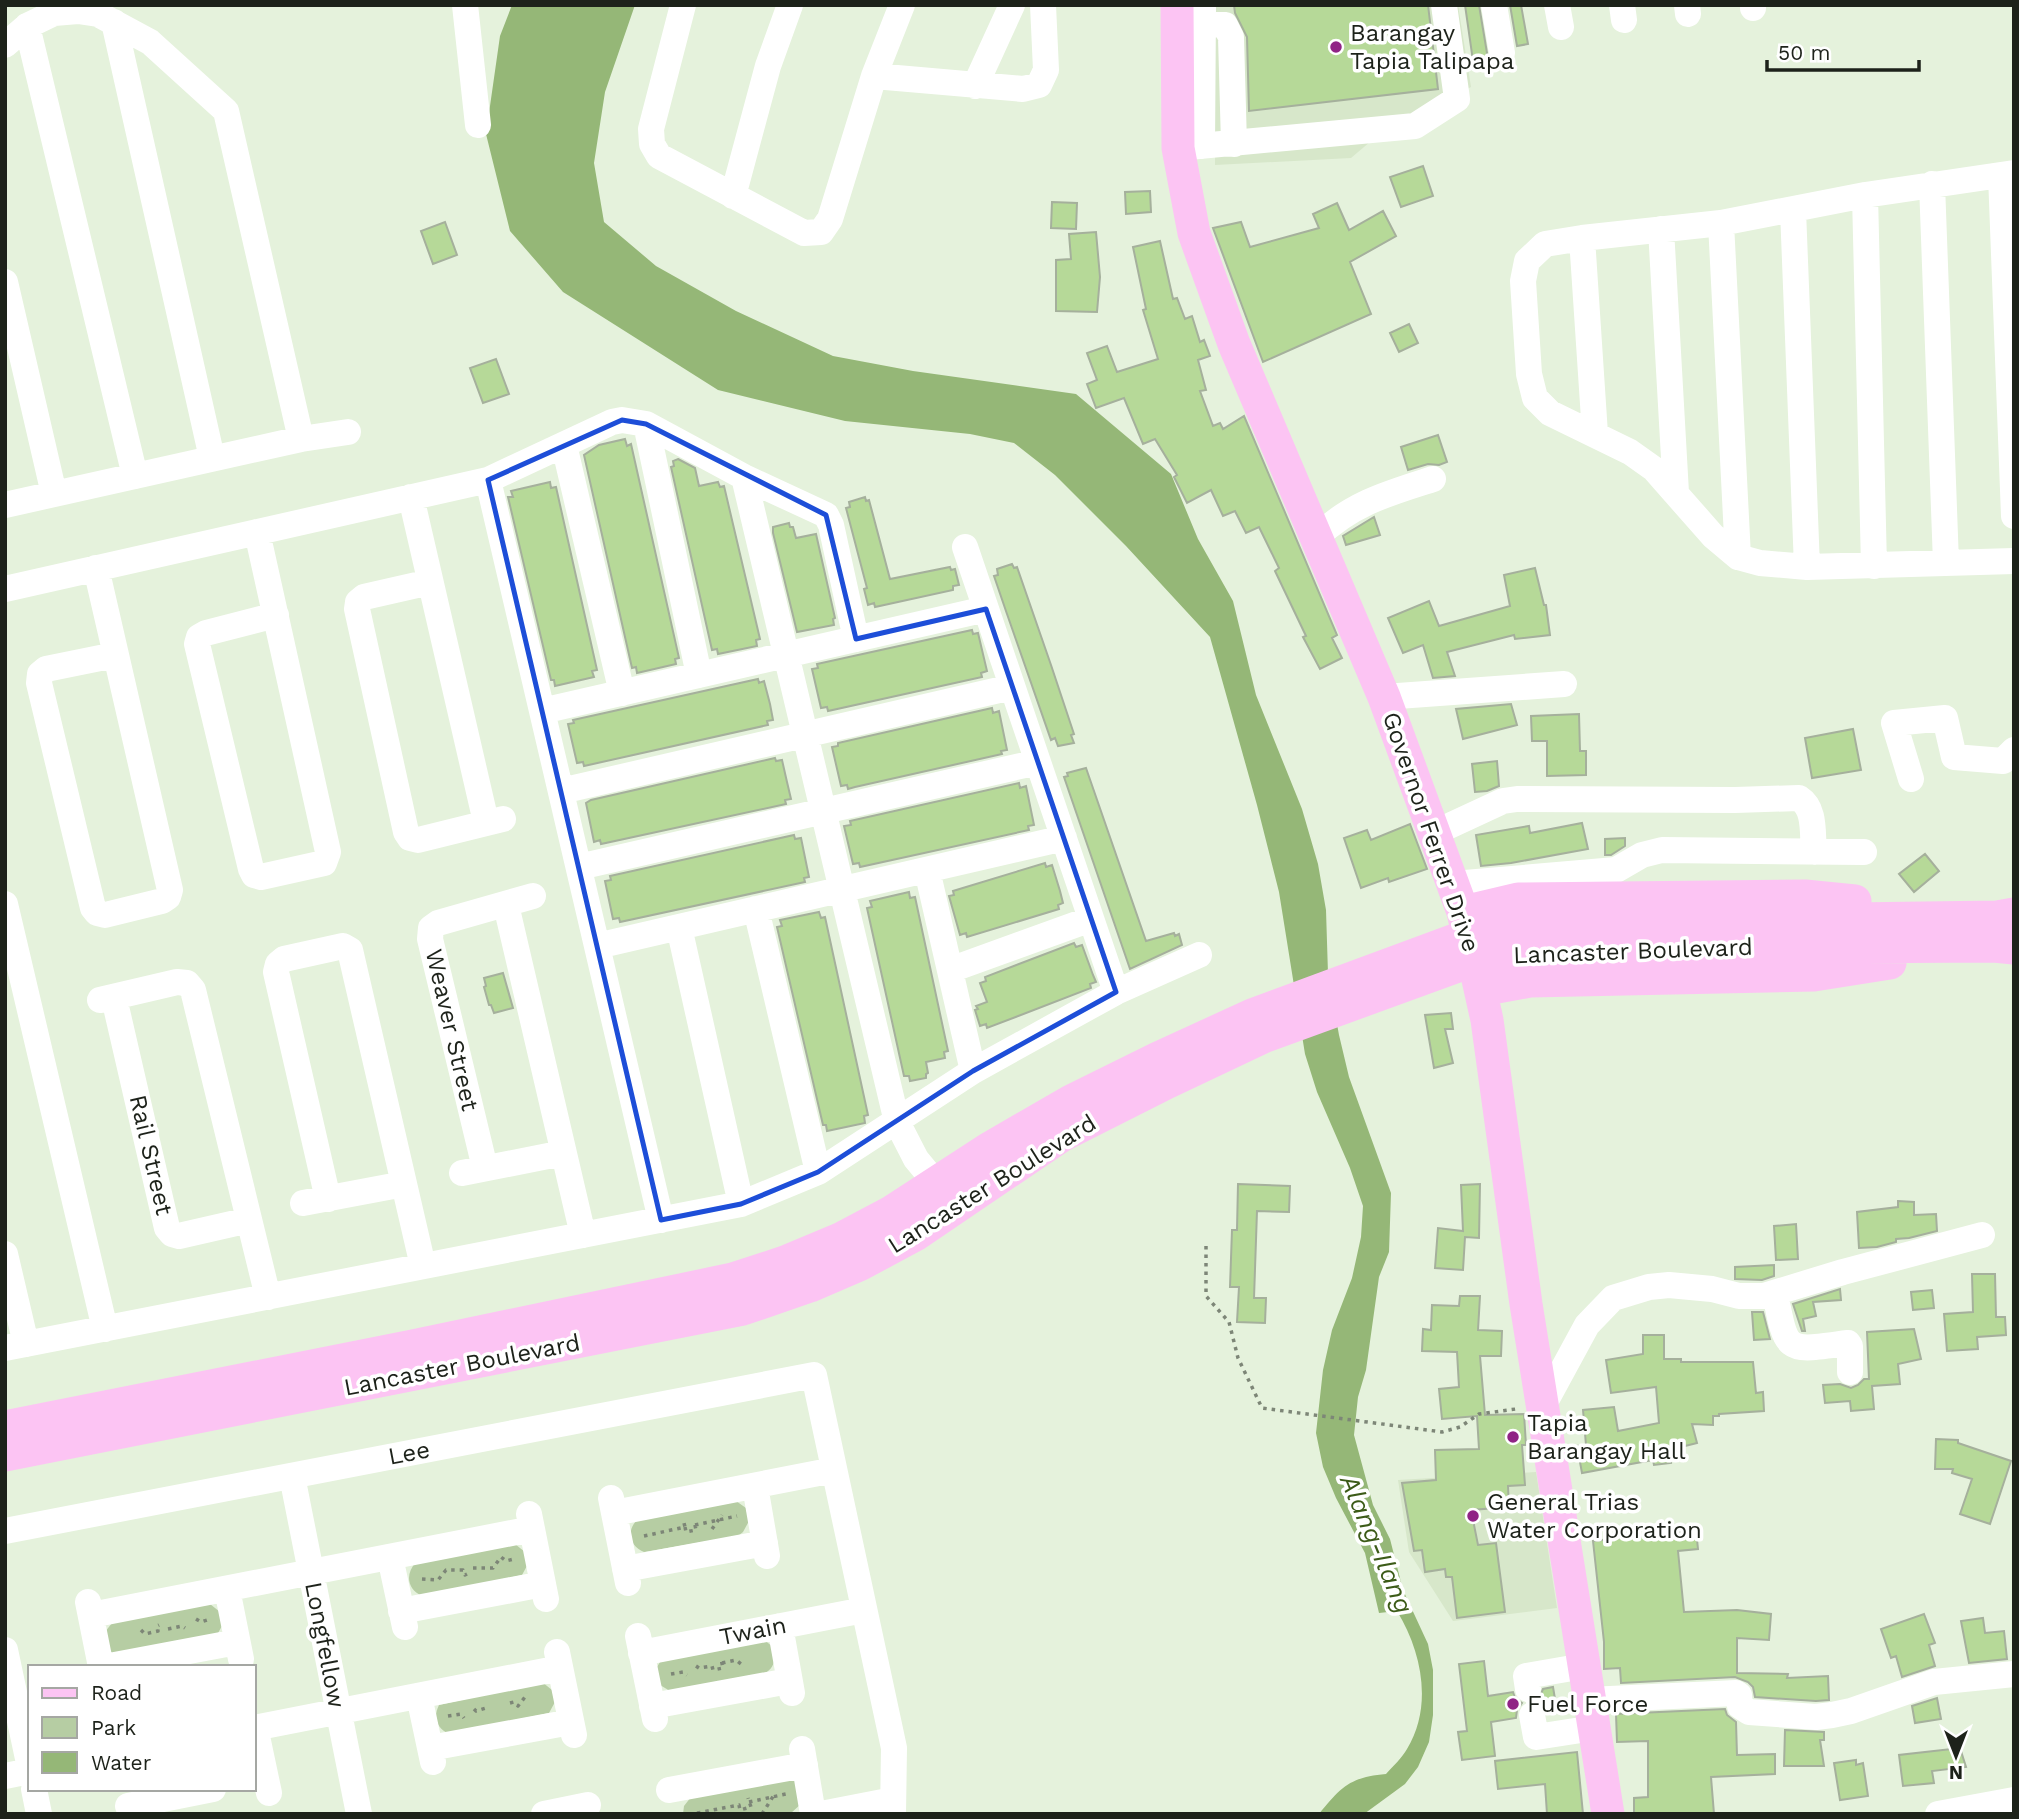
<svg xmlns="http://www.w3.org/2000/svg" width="2019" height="1819" font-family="'Work Sans',sans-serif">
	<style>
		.built { fill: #d7e7ca }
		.green { fill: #b6cda3 }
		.water { fill: #95b777 }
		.building { fill: #b6d998; stroke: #a5b09c; stroke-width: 2 }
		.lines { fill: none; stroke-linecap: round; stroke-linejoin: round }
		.path { stroke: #7d8677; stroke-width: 3.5; stroke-dasharray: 3.5 5; stroke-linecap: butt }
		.minor { stroke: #fff; stroke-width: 26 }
		.major { stroke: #fcc4f3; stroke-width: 33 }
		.marked { fill: none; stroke: #1d4ed8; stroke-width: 5; stroke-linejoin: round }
		.poi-dot { fill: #902385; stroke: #fff; stroke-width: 2.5 }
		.labels { text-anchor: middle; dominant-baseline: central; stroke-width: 7; stroke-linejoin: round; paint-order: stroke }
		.poi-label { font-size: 24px; fill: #1d221a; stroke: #fff; text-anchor: start }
		.street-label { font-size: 24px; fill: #1d221a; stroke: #fff }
		.water-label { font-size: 26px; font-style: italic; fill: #3c5b18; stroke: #fff }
	</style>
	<rect width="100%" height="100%" fill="#e5f2dc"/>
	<path class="built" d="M1215 5H1458L1471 87 1377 136 1351 158 1215 165Z
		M1536 1472 1557 1608 1453 1621 1409 1552 1398 1480Z"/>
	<path class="green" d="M736 1501 746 1508 749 1521 743 1532 738 1536 644 1552C629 1546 626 1530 638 1519Z
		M515 1544 525 1552 528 1564 522 1575 422 1596C407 1589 405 1574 416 1562Z
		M210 1604 220 1612 223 1624 217 1635 112 1654 108 1649 105 1632 112 1623Z
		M763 1639 773 1647C775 1659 776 1667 764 1674L670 1691 660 1685 657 1667 660 1662Z
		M542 1682 552 1690 555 1702 549 1713 449 1734C436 1728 433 1717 439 1705Z
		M790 1778 795 1781 801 1804 791 1813 683 1814 684 1806 691 1797Z"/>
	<path class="water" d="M512 5H635L605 92 594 163 604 222 656 266 736 311 833 356 913 371 1076 394 1171 474 1198 539 1233 601 1256 695 1302 809 1318 864 1326 910 1328 974 1339 1035 1349 1077 1391 1193 1389 1252 1379 1277 1366 1370 1358 1397 1354 1435 1373 1505 1390 1539 1403 1590 1428 1644 1433 1670V1715L1429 1742 1418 1767 1405 1784 1364 1814H1319C1341 1787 1350 1777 1386 1774 1393 1766 1402 1758 1407 1749 1433 1706 1422 1652 1397 1611L1379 1613 1365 1553 1336 1498 1323 1467 1316 1433 1323 1370 1332 1330 1352 1278 1361 1237 1363 1206 1350 1168 1317 1092 1305 1054 1279 892 1257 805 1210 637 1126 546 1055 475 1014 443 970 434 845 421 718 390 563 292 510 231 486 134 500 36Z"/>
	<path class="building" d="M1234 5H1428L1438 89 1249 111 1247 37 1235 13Z
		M1465 5H1479L1488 59 1473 61Z
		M1510 5H1521L1528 44 1517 46Z
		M1423 166 1433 196 1401 207 1390 177Z
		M1150 191 1151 212 1126 214 1125 192Z
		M1052 202 1077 203 1076 229 1051 228Z
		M1337 203 1349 230 1383 211 1396 236 1350 262 1371 314 1263 362 1213 228 1241 222 1250 247 1319 228 1313 214Z
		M445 222 457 255 433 264 421 231Z
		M1096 232 1100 277 1097 312 1056 311V260L1071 259 1069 234Z
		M1160 241 1173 299 1177 298 1185 319 1192 316 1200 342 1204 340 1210 356 1198 360 1206 390 1200 391 1213 426 1220 423 1223 429 1244 416 1337 635 1332 638 1342 658 1320 669 1303 637 1306 636 1275 571 1279 568 1259 527 1246 533 1235 511 1223 516 1211 490 1187 503 1174 477 1177 475 1155 439 1143 444 1124 398 1096 408 1087 384 1097 380 1087 353 1107 346 1117 372 1158 359 1143 310 1146 309 1133 247Z
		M1409 324 1418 343 1399 352 1390 333Z
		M496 359 509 394 483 403 470 368Z
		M1438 435 1447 462 1439 465 1428 464 1408 470 1401 447Z
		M625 439 627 446 631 444 679 658 675 659 676 664 637 673 636 667 632 668 584 455 599 445Z
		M678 459 695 468 699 486 718 482 720 487 724 486 760 639 756 640 757 646 718 654 717 649 712 650 671 467 674 466 673 461Z
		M550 482 551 488 556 487 597 670 592 671 594 677 555 686 554 680H551L508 497H513L511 491Z
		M865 497 866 501 869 500 890 579 950 567 951 570 955 569 959 585 953 586V590L875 607 874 603 868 605 864 589 867 588 846 508 850 507 849 502Z
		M1374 517 1380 535 1346 545 1343 536Z
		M789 523 790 527H793L796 538 816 534 835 618 833 619 834 625 797 632 773 533V527Z
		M1012 564 1014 568 1017 567 1051 665 1074 734 1071 735 1074 743 1058 746 1055 738 1051 740 1007 614 994 576 998 575 997 569Z
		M1535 568 1544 605H1546L1550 635 1515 639 1514 635 1447 652 1455 676 1433 678 1423 645 1403 653 1388 618 1429 601 1439 626 1510 606 1504 575Z
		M972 630 973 634 978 633 987 671 981 673 982 677 828 711 827 707 821 708 812 669 818 668 817 664Z
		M758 679 759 683 764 681 770 704 773 720 767 721 768 725 584 766 583 762 577 763 568 724 574 723 573 720Z
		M1511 704 1517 725 1463 739 1456 709Z
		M992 708 993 713 999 711 1007 750 1001 751 1002 754 855 787 848 789 847 785 841 786 832 747 838 746V743Z
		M1579 714 1580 751H1586V775L1547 776V741H1532L1531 716Z
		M1853 729 1861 770 1812 778 1805 738Z
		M775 758 776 761 782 760 787 782 791 799 785 800 786 804 601 844 600 840 594 842 586 803 591 800Z
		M1497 761 1499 786 1487 791 1475 792 1472 764Z
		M1086 768 1146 941 1174 933 1175 936 1179 934 1182 945 1130 969 1064 777 1068 776 1067 773Z
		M1019 783 1020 788 1026 786 1034 825 1028 826 1029 830 860 867 859 863 853 864 844 826 851 825 850 821Z
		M1582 823 1588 849 1511 863 1481 866 1476 835 1529 826 1530 833Z
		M1410 824 1427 869 1389 882 1388 878 1361 888 1344 838 1367 830 1371 840Z
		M794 835 795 839 801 838 809 877 804 878 805 882 620 922 619 918 613 919 605 881 611 880 610 876Z
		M1625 838V846L1611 855H1605V839Z
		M1925 854 1939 871 1914 892 1899 874Z
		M1045 863 1046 867 1052 865 1060 891 1063 903 1058 905 1059 909 967 937 966 933 960 935 949 896 954 895 953 891Z
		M909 892 910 898 915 897 948 1051 944 1052 945 1058 926 1062 928 1073 926 1074V1078L910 1081 909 1076H904L867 908 872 907 870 901Z
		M819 912 821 918 825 917 868 1115 864 1116 865 1123 827 1131 826 1125H823L777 927 782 926 780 920Z
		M1074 943 1076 947 1082 945 1093 975 1096 982 1090 984 1091 988 987 1028 986 1024 980 1026 975 1010 978 1009 976 1006 987 1002 980 983 986 981 985 977Z
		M503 973 513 1008 494 1013 491 1005H489L484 987 486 986 484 978Z
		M1451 1013 1453 1029H1445L1453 1063 1434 1068 1425 1015Z
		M1238 1184 1290 1186 1289 1212 1257 1211 1254 1298H1266L1265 1323 1237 1322 1239 1287H1230L1232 1230H1237Z
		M1480 1184 1479 1238 1465 1237 1463 1270 1435 1268 1438 1228 1463 1231 1461 1185Z
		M1898 1201 1914 1202V1215L1936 1214 1937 1231 1909 1238 1896 1239V1242L1877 1247 1859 1248 1857 1212 1898 1207Z
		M1796 1224 1798 1259 1776 1260 1774 1226Z
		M1774 1265V1276L1762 1280 1735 1279V1267Z
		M1972 1274H1995L1996 1317H2005L2006 1335 1977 1337 1978 1349 1947 1351 1944 1314 1973 1312Z
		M1840 1289 1841 1300 1813 1302 1816 1316 1803 1319 1805 1331H1802L1793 1304Z
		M1932 1290 1934 1308 1913 1310 1911 1292Z
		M1460 1296H1480L1478 1330 1502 1331 1501 1356H1480L1485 1415 1524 1414 1526 1445H1522L1525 1485 1508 1486 1509 1507 1471 1510 1478 1545 1496 1543 1505 1612 1457 1618 1452 1577H1446L1445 1569 1425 1572 1422 1550 1414 1551 1402 1483 1436 1480 1435 1450 1479 1449 1477 1416 1442 1419 1439 1389 1459 1387 1457 1352 1422 1351 1423 1329 1431 1330 1432 1305 1459 1306Z
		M1752 1312H1763L1770 1339 1754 1340Z
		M1914 1329 1921 1359 1898 1364 1900 1384 1872 1386 1874 1409 1851 1411 1850 1401 1825 1403 1823 1385 1840 1384 1851 1388 1858 1385 1864 1379H1869L1867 1332Z
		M1643 1335H1664V1359H1681V1362H1753L1756 1393 1763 1392 1764 1411 1719 1414V1416H1713V1425L1692 1424 1697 1443 1669 1450 1671 1463 1654 1465 1653 1460 1582 1473 1577 1446 1586 1445 1583 1410 1614 1407 1618 1431 1659 1423 1656 1387 1611 1393 1606 1360 1643 1354Z
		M1936 1439 1958 1440V1443L2011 1461 1990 1524 1960 1514 1972 1479 1952 1473 1953 1469H1935Z
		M1696 1530 1698 1549 1678 1551 1684 1612 1737 1610 1771 1614 1769 1640 1737 1638V1673L1788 1674 1787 1678 1828 1676 1829 1700 1816 1701 1755 1697 1753 1687 1748 1682 1735 1677 1621 1683 1620 1668 1604 1669V1642L1593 1541Z
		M1924 1614 1935 1643 1929 1645 1935 1666 1902 1677 1896 1656 1891 1658 1881 1629Z
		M1983 1618 1985 1633 2004 1631 2007 1659 1969 1663 1961 1621Z
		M1484 1661 1488 1696 1513 1692 1515 1698 1522 1703 1517 1710 1516 1718 1491 1722 1495 1756 1462 1760 1458 1732 1467 1731 1459 1664Z
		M1553 1687 1557 1711 1548 1712 1544 1705 1538 1701 1543 1689Z
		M1937 1698 1941 1719 1915 1723 1912 1706Z
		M1725 1709 1727 1715 1736 1722 1737 1755 1775 1754V1774L1711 1777 1714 1814H1634V1798L1648 1797V1741L1617 1742 1616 1714Z
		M1785 1730 1824 1732V1740H1820L1824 1766H1784Z
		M1960 1748 1966 1767 1932 1771 1934 1783 1903 1786 1899 1755Z
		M1577 1752 1583 1814H1547L1545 1784 1498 1789 1495 1761Z
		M1856 1760V1765L1863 1763 1868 1796 1840 1800 1834 1763Z"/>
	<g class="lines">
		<path class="path" d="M1206 1246V1296L1229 1322 1238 1358 1262 1408 1442 1432 1460 1427 1479 1414 1516 1409
			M695 1525 737 1516
			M685 1527 686 1532 696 1530 694 1520
			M712 1529 722 1515
			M644 1536 685 1527 684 1523
			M473 1568H493L501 1557 506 1561 514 1559
			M422 1579 438 1580 446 1570H463L465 1575 467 1574
			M196 1619 201 1622 210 1619
			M168 1629 182 1626 185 1628
			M141 1630 145 1634 158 1631 157 1626 159 1625
			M722 1663 736 1660 741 1664
			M696 1666 699 1668 712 1666 713 1670 723 1668 721 1659
			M671 1674 683 1672 687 1675
			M510 1703 514 1702 518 1706 525 1697
			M474 1709 476 1711 489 1707
			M448 1716 461 1714 464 1718
			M749 1802 786 1794
			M697 1813 739 1805 740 1810 751 1807 748 1798
			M762 1814 774 1795"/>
		<path class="minor" d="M465 5 478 125
			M683 5 651 129 652 144 659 156 804 233 821 232 830 219 874 76 902 5
			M1494 5 1502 53
			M1557 5 1561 27
			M1622 5 1624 20
			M1687 5 1688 14
			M1753 5V8
			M114 22 212 458
			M1203 23 1225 25 1231 37 1234 144
			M27 26 135 476
			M5 45 27 26 54 13 78 11 98 14 150 42 226 111 301 439
			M874 76 1023 89 1039 85 1046 70 1043 5
			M975 86 1012 5
			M1202 146 1203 8
			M1178 148 1415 126 1457 99 1444 5
			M2014 173 1865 195 1721 223 1582 238 1545 244 1527 261 1523 281 1529 374 1535 398 1550 413 1630 452 1654 469 1713 536 1738 557 1760 563 1807 567 2014 561
			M2001 175 2014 516
			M1932 184 1946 563
			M1865 195 1874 566
			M733 196 768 66 790 5
			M1793 210 1807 567
			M1721 223 1738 557
			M1661 229 1676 493
			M1582 238 1595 434
			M5 282 54 494
			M646 424 699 675
			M564 445 622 693
			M744 477 897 1122 916 1159 935 1182
			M488 480 661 1220
			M411 497 486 822
			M5 505 301 439 348 432
			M257 532 328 852 324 863 261 877 254 875 251 869 197 644 199 637 206 633 276 615
			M1317 537C1352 503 1389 493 1433 479
			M965 547 1116 992
			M96 568 170 890 168 897 162 901 105 915 97 913 93 908 39 683 40 674 46 669 115 655
			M430 582 364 597 358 602 357 609 406 832 410 838 418 840 503 819
			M5 589 488 480 612 422 622 420 646 424 744 477 826 515 831 525 856 639
			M1384 697 1564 684
			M542 711 986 609
			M1911 779 1894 723 1945 718 1954 757 2003 761 2014 750
			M561 791 1012 687
			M1434 833 1503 801 1517 799 1735 800 1799 798C1816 809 1812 833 1814 852
			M579 867 1038 762
			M927 870 973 1071
			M1453 884 1616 870 1642 855 1662 850 1864 852
			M5 904 105 1329
			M506 905 583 1235
			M756 909 818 1172
			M679 927 741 1204
			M597 946 1064 838
			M950 970 1091 919
			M114 998 167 1228 172 1234 179 1236 249 1220
			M100 1000 177 982 187 983 193 990 268 1297
			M485 1168 430 939 431 928 438 923 533 896
			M462 1173 563 1153
			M328 1199 276 972 278 964 284 959 343 946 350 950 423 1266
			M303 1203 404 1184
			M5 1254 26 1344
			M1775 1293C1787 1355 1786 1351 1848 1343L1850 1346V1372
			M5 1348 741 1204 818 1172 973 1071 1116 992 1199 955
			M1543 1406 1587 1325 1613 1298 1649 1287 1669 1285 1712 1289 1739 1296H1764L1843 1272 1982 1235
			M292 1476 359 1814
			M755 1486 767 1556
			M611 1498 628 1583
			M614 1513 834 1470
			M529 1514 546 1599
			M5 1531 814 1375 894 1748 893 1814
			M390 1557 405 1627
			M625 1569 765 1543
			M227 1589 241 1659
			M88 1602 101 1667
			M401 1611 543 1584
			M91 1615 532 1529
			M780 1626 792 1693
			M638 1636 655 1719
			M5 1650 30 1768
			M557 1652 574 1735
			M641 1653 864 1610
			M104 1667 237 1642
			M1528 1689 1526 1676 1584 1666
			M419 1696 433 1762
			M1589 1700 1736 1693 1739 1695 1740 1706 1749 1712 1816 1717 1832 1715 1851 1711 1934 1682 2014 1674
			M652 1706 789 1681
			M1532 1715 1536 1737 1594 1728
			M255 1727 269 1793
			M254 1728 560 1668
			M430 1748 571 1722
			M802 1749 813 1814
			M5 1776 30 1771
			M34 1789 39 1814
			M669 1790 805 1765
			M128 1806 213 1789
			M544 1814 588 1805
			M821 1814 893 1800
			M1938 1814 2014 1800"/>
		<path class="major" d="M1177 5 1178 148 1194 233 1234 344 1384 697 1463 912 1487 1020 1526 1304 1608 1814
			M1463 912 1518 899 1805 896 1855 901
			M1481 990 1530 981 1814 975 1890 963
			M5 1427 413 1346 733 1279 785 1262 840 1239 891 1212 988 1149 1071 1101 1156 1059 1252 1015 1455 940 1511 927 1623 922 1997 917 2014 914
			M5 1455 743 1309 810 1286 861 1264 915 1235 1061 1136 1168 1082 1263 1037 1466 963 1517 952 1626 948 1994 946 2014 948"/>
	</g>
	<path class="marked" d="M622 420 646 424 826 515 856 639 986 609 1116 992 973 1071 818 1172 741 1204 661 1220 488 480Z"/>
	<g class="poi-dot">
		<circle cx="1336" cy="47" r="7"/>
		<circle cx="1513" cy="1437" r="7"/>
		<circle cx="1473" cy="1516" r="7"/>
		<circle cx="1513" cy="1704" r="7"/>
	</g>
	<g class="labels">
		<g class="poi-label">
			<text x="1350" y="33">Barangay<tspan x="1350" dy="28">Tapia Talipapa</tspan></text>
			<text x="1527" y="1423">Tapia<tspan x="1527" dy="28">Barangay Hall</tspan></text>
			<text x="1487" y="1502">General Trias<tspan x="1487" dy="28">Water Corporation</tspan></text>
			<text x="1527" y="1704">Fuel Force</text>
		</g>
		<g class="street-label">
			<text transform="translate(1431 832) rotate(71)">Governor Ferrer Drive</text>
			<text transform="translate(1633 951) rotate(-2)">Lancaster Boulevard</text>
			<text transform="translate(452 1030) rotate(77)">Weaver Street</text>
			<text transform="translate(151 1155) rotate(77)">Rail Street</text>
			<text transform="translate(992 1184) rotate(-32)">Lancaster Boulevard</text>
			<text transform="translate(462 1365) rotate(-11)">Lancaster Boulevard</text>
			<text transform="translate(409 1453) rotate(-11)">Lee</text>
			<text transform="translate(753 1631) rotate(-11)">Twain</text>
			<text transform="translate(325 1645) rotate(79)">Longfellow</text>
		</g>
		<g class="water-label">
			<text transform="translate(1377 1544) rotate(67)">Alang-Ilang</text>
		</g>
	</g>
	<rect width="2019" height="1819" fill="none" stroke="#1d221a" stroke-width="14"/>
	<rect x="28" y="1665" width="228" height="126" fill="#ffffff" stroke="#a5a7a3" stroke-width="2"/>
	<rect x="42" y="1688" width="35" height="10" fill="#fcc4f3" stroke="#a5a7a3" stroke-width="2"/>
	<text x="91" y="1700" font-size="21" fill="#1d221a">Road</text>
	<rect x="42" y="1717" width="35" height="21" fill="#b6cda3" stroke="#a5a7a3" stroke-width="2"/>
	<text x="91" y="1735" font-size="21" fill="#1d221a">Park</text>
	<rect x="42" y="1752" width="35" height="21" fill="#95b777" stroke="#a5a7a3" stroke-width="2"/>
	<text x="91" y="1770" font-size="21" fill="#1d221a">Water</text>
	<g transform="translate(1956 1756) rotate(180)" stroke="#ffffff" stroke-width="5" paint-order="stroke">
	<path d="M0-5L12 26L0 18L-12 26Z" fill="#1d221a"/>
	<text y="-10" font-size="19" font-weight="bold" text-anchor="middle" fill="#1d221a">N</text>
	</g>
	<path d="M1767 60v10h152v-10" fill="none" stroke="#1d221a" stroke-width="3.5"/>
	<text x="1778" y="60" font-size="21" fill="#1d221a" stroke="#ffffff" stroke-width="5" paint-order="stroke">50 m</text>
</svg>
